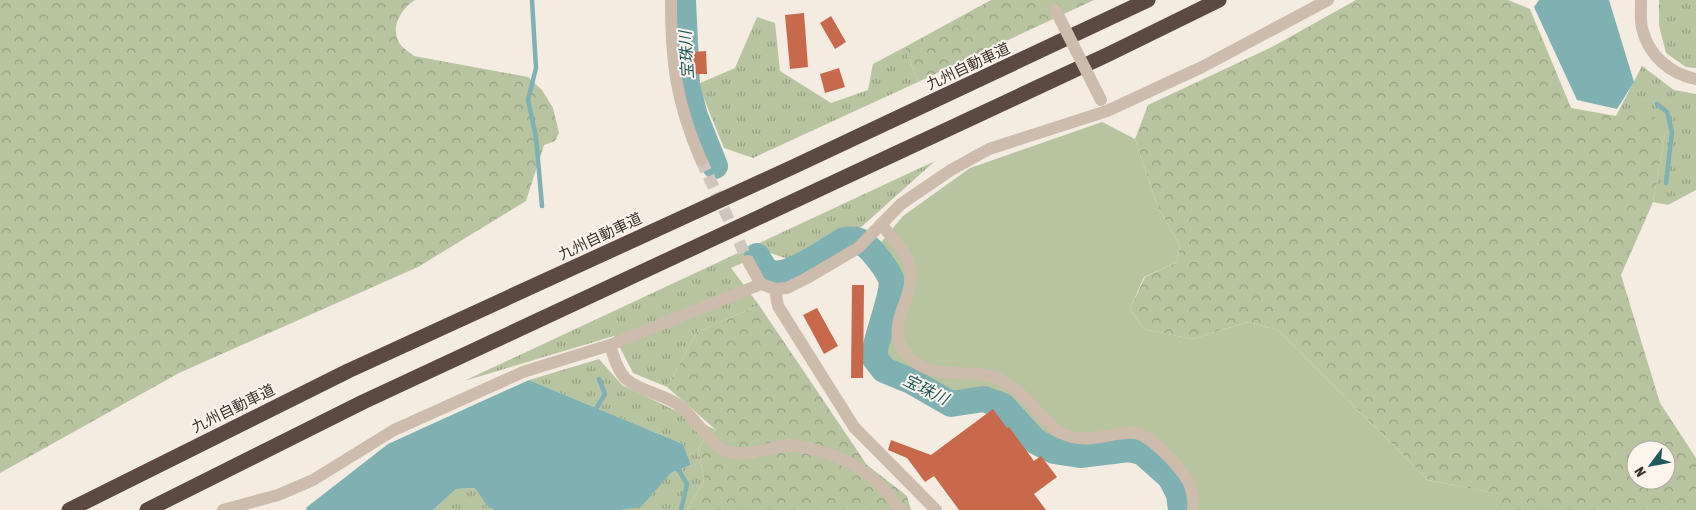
<svg xmlns="http://www.w3.org/2000/svg" width="1696" height="510" font-family="'Asap Condensed','Noto Sans JP',sans-serif">
	<style>
		.grass { fill: url(#grass-tufts) }
		.forest { fill: url(#forest-crowns); fill-rule: evenodd }
		.park { fill: #b8c4a0 }
		.water { fill: #7fb0b2 }
		.lines { fill: none; stroke-linecap: round; stroke-linejoin: round }
		.stream { stroke: #7fb0b2; stroke-width: 4.5 }
		.river { stroke: #7fb0b2; stroke-width: 26 }
		.building { fill: #c8694b }
		.street-tunnel { stroke: #cfc6bd; stroke-width: 12; stroke-dasharray: 12 6; stroke-linecap: butt }
		.street { stroke: #cdbbac; stroke-width: 12 }
		.highway { stroke: #5c4a42; stroke-width: 15 }
		.street-bridge { stroke: #cdbbac; stroke-width: 12 }
		.labels { text-anchor: middle; dominant-baseline: central; stroke-width: 4; stroke-linejoin: round; paint-order: stroke }
		.street-label { font-size: 15px; fill: #3b302b; stroke: #fbf5ee }
		.water-label { font-size: 16px; font-style: italic; fill: #1f5a5e; stroke: #fbf5ee }
	</style>
	<defs>
		<pattern id="grass-tufts" width="24" height="20" patternUnits="userSpaceOnUse" patternTransform="scale(1.25)"><rect width="24" height="20" fill="#b8c4a0"/><path d="M3 7l-1-3M5 7V3M7 7l1-3M15 17l-1-3M17 17v-4M19 17l1-3" fill="none" stroke="#97a083"/></pattern>
		<pattern id="forest-crowns" width="20" height="18" patternUnits="userSpaceOnUse" patternTransform="scale(1.25)"><rect width="20" height="18" fill="#b8c4a0"/><path d="M2 6a3 3 0 1 1 6 0M12 15a3 3 0 1 1 6 0" fill="none" stroke="#97a083"/></pattern>
	</defs>
	<rect width="100%" height="100%" fill="#f4ebe1"/>
	<path class="grass" d="M1659 0H1696V68L1686 67 1666 53 1659 25Z
		M757 17 775 23 780 71 831 103 868 90 873 64 905 47 918 82 753 158 724 148 698 84 735 68Z
		M1642 66 1674 90 1696 94V190L1668 205 1653 202 1665 134 1616 116Z
		M935 161 859 229 788 259 767 252 731 268 759 305 697 332 667 387 633 373 614 336 464 381Z
		M599 359 622 385 716 430 698 447 704 480 687 510H620L641 506 671 473 691 465 683 444 529 380Z
		M476 488 488 507 494 510H433L456 489Z"/>
	<path class="forest" d="M0 0H415C403 7 392 24 397 38 399 46 408 51 414 56L528 77 542 90 553 108 559 133 555 141 544 145 526 201 418 267 179 373 0 473Z
		M991 0H1094L918 82 905 47Z
		M1356 0H1508L1530 9 1571 108 1616 116 1638 110 1657 118 1665 135 1653 202 1621 275 1660 403 1696 458V510H1495L1499 494 1428 480 1278 330 1248 322 1192 339 1144 329 1130 309 1145 277 1177 262 1180 246 1157 205 1135 139 1148 105 1272 47ZM1636 450H1666V480H1636Z
		M759 305 867 465 907 496 911 510H687L704 480 698 447 716 430 667 387 697 332Z"/>
	<path class="park" d="M1102 122 1135 139 1157 205 1180 246 1177 262 1144 277 1130 309 1144 329 1192 339 1248 322 1278 330 1428 480 1500 494 1495 510H1187L1182 486 1144 449 1128 444 1067 448 1042 436 1006 399 985 394 947 395 915 371 893 365 882 346 898 282 877 247 903 216 970 168Z"/>
	<path class="water" d="M1539 0H1609L1634 82 1617 109 1577 100 1534 7Z
		M529 380 683 444 691 465 671 473 641 507 620 510H494L488 507 475 488 456 489 433 510H306L307 507 388 444Z"/>
	<g class="lines">
		<path class="stream" d="M532 0 536 68 528 100 536 137 542 206
			M1657 104 1667 112 1672 132 1666 183
			M594 412 605 394 599 379
			M676 466 687 484 681 510"/>
		<path class="river" d="M683 0 687 86 695 116 715 166
			M757 256C761 263 765 272 773 273 791 277 828 249 844 240 857 238 862 241 871 250 878 258 887 269 891 279 895 293 875 338 874 357L884 370 911 381 951 404 984 399 1003 406 1035 441 1054 451 1080 455 1129 449 1142 452 1170 477 1179 494 1181 510"/>
	</g>
	<path class="building" d="M804 13 808 67 790 69 785 15Z
		M831 16 846 42 835 49 820 23Z
		M706 51 707 74H692L691 52Z
		M839 68 845 87 825 93 820 74Z
		M852 285H864L863 378H851Z
		M817 308 838 346 824 354 803 315Z
		M993 409 1007 428 1009 427 1034 461 1041 456 1057 477 1034 494 1046 510H959L934 476 925 482 907 458 888 450 891 440 931 455Z"/>
	<g class="lines">
		<path class="street-tunnel" d="M701 160 748 261"/>
		<path class="street" d="M671 0C671 62 676 102 701 160
			M1641 0C1641 9 1640 19 1642 28 1648 55 1670 74 1696 79
			M881 224C891 237 907 251 910 268 917 301 875 332 915 362 937 379 970 369 995 377 1016 385 1032 406 1047 421 1051 425 1056 431 1061 433 1089 447 1111 430 1136 433 1151 436 1180 467 1188 481 1192 489 1194 500 1193 510
			M748 261 761 284 775 289 787 288 807 278 858 248 901 204 951 170 989 149 1107 111 1202 67 1328 0
			M775 289 778 306 854 427 936 510
			M610 345C614 357 617 370 626 379 640 391 662 394 677 404 695 416 709 444 726 451 745 458 771 447 790 445 797 445 805 448 812 449 850 458 880 478 900 510
			M223 510 278 495 313 480 394 430 523 372 610 345 761 284"/>
		<path class="highway" d="M69 510 348 371 795 166 1148 0
			M147 510 363 402 1109 54 1219 0"/>
		<path class="street-bridge" d="M1055 9 1101 100"/>
	</g>
	<g class="labels">
		<g class="street-label">
			<text transform="translate(968 66) rotate(-25)">九州自動車道</text>
			<text transform="translate(600 236) rotate(-25)">九州自動車道</text>
			<text transform="translate(233 408) rotate(-26)">九州自動車道</text>
		</g>
		<g class="water-label">
			<text transform="translate(686 55) rotate(-93)">宝珠川</text>
			<text transform="translate(926 389) rotate(26)">宝珠川</text>
		</g>
	</g>
	<g transform="translate(1651 465) rotate(238)"><circle r="24" fill="#fbf5ee" stroke="#aea6a0"/>
	<path d="M0-4L9 19L0 12L-9 19Z" fill="#1f5a5e"/>
	<text y="-8" font-size="14" font-weight="bold" text-anchor="middle" fill="#3b302b">N</text>
	</g>
</svg>
